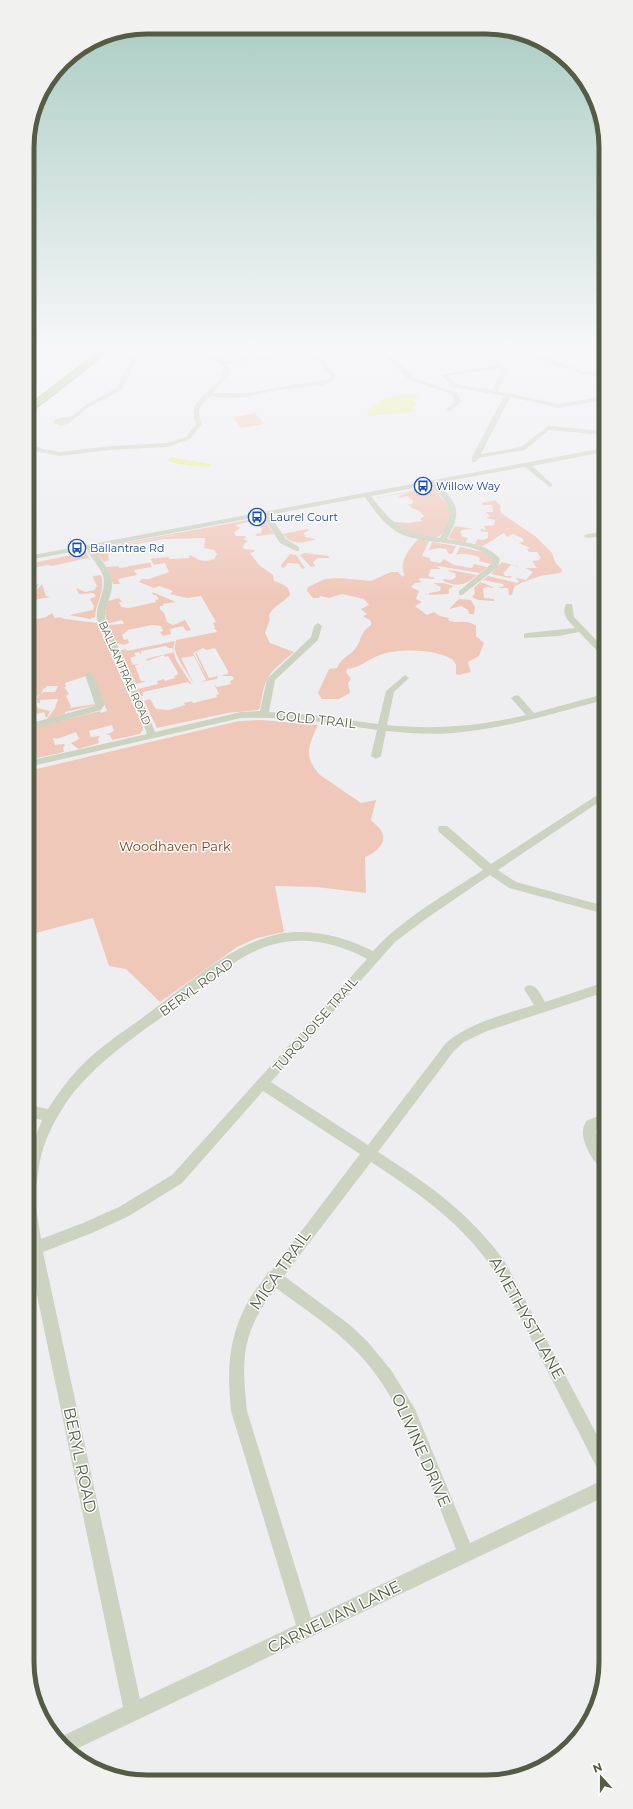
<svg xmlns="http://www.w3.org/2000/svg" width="633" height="1809" font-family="Montserrat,sans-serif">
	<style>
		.green { fill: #f0c8ba }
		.water { fill: #e6ee86 }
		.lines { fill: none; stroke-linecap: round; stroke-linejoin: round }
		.highway-casing { stroke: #93aa6f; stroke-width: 2 }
		.minor { fill: #cdd3c1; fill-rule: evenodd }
		.highway { fill: #a8be84; fill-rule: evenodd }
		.labels { text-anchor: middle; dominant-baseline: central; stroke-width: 3; stroke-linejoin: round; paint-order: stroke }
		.far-transit-label { font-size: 11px; fill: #164399; stroke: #fff; text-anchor: start }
		.far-street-label { font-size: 11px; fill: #545c45; stroke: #fff }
		.street-label { font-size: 13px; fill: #545c45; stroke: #fff }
		.park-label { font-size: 13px; fill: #7f3b14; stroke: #fff }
		.near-street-label { font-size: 16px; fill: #545c45; stroke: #fff }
		.rim { fill: none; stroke: #545c45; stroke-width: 5 }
	</style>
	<rect width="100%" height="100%" fill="#eeeef1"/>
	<path class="green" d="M255 413 264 424 241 428 233 417Z
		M432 487 450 508C449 518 447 533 437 537 421 537 406 531 394 522L409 523 422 521 420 519 424 516C419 511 419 509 411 508V506L408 505 413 503V501L407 496 400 498 399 496 411 492 374 498Z
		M495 500 501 506 500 509 501 513 535 536 552 553 555 562 562 570V572C556 574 552 574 546 575 541 575 518 584 515 586 513 589 513 592 512 595H509L508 588H498L504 586 503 584 483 580 488 576 517 583 519 581 516 579 517 578 526 580 533 572 525 568H537L532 561 540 560 539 558H541L537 552H529L527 549 530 548 519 543 524 541 522 538 513 534 507 537 504 533 483 546 475 545 477 539 484 540 488 538V532L480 531 481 529 486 530 484 526 494 525 495 520 486 518 490 516 486 512H493L492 505H483L482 503Z
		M259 518H262L251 521 263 519 235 525 240 528 234 532 236 536H245L246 538 243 539 248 541 244 544 245 545 242 546 244 549 254 550V552L250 553 259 565 273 575 274 581C282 584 290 586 290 595 284 602 270 608 269 617L270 619 265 633 270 643 294 652C269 673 265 675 260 708L258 710 227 713 157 728 144 701 150 699 156 709 169 710 185 705 184 703 192 701 193 703 217 697 216 695 219 694 214 684 217 687 231 684 230 681 234 679 232 676H223L222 675 228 674V671L215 648 207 650 203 648 193 653 208 680 195 653 204 650 196 652 209 678 218 676 217 679 201 682 206 680 194 656 181 658 194 684C187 672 179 663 175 650 174 647 176 643 176 640L217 632 215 629H212L215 628 213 623 216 622 201 596 187 598 170 594 173 591 159 586 154 588 139 582 142 579H149L169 572 165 563 154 565 152 562H150L152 567 134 570 137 575 118 579 120 584H113L107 567 118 566 120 568 152 562 151 559 154 558 157 561 155 558 168 557 170 559 189 558 190 555C199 560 203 563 214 559L217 554 214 550 204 548 205 538 164 539 120 547 115 548 116 551 108 554 109 560 104 562 94 551 191 532 94 550 96 548Z
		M265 521 274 534 257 536 255 534 261 533 262 529 259 526H254L249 524Z
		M455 526 473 529 462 530 460 533 462 534 461 536 468 538 465 543 448 538Z
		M307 529 309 530 304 533 305 537 316 539C303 544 291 545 283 534Z
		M418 539 429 541 422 556 430 558V561L440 563 444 559 454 565 472 568 474 564 487 567 480 573 438 566 437 567 440 568V569H431L428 576 435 578 434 579 420 578 419 580 422 582 415 583 411 587 419 591 416 599 422 602 415 606 427 615 434 612 440 616 449 618 448 620C456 625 466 618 476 626V636L484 643 479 656 468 662 471 672 459 675 456 674V665L453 660C437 649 398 648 380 655 368 659 360 668 347 669L346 672 351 679 348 683 350 693 339 699H322L318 693 328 671 329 669 337 668C343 656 347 658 354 650 363 640 358 634 371 625V621L363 616 367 614 361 609 369 605 364 599 342 594 329 598 320 596 319 598H313L307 591 308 587 325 579 340 578 371 581 391 572H398L403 577 404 574C399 561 410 548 418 539Z
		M432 542 456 546 452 554H449L446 549 439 548 429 550Z
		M460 547 483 552 492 558 491 564 479 561 480 558C474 554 462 553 456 555Z
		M86 552 91 561 88 558 52 566 47 565 28 569V564Z
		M305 553 328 556 330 558H318L313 562 315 566 311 567 300 555Z
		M290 554 296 555 305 568 302 569 299 564 288 563 284 568 281 567V565Z
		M502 562 520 567 511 565 503 573 505 576H512L510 578 491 574Z
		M450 570 477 575C464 586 459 587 443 581L444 579 452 580 456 577 455 573 448 571Z
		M101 575C106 591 96 601 95 617L90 619 69 615 93 610 94 606 90 599 96 596 93 593 79 594 76 588 85 592 94 590 97 586 93 578V576Z
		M480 582 493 587V588L488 587 483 588 484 598 494 599V601L478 600 472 597 475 593 474 588Z
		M433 583H443L454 586 449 589V594L429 595V593L440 591 441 587Z
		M39 584 35 591 42 584 46 596 50 597 28 601 30 599 37 598 31 597 28 599V586Z
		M152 592 176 602 163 604V606H160V609L164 613 167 622 173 625 185 620 191 630 186 631 183 626 170 629 171 634 163 636 160 632 163 631 161 626 152 625 128 630 122 635 124 640 128 639 129 643 124 645 117 643 108 625 123 624 124 622 121 620 107 624 105 613 108 601 119 598 122 602H119L121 607 129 608 156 602 155 600 159 599 156 595H153Z
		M459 599 471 600 475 607 474 614H469L468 610 461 606 449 609Z
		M52 613 55 618 60 617 65 619 97 623 142 724 143 730 140 734 112 740 110 735H106L114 731 112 725 89 731 91 737 100 736 98 739 99 743 78 749 71 743 79 739 76 732 57 739 53 738 55 745 64 744 65 746 63 747 64 752 28 760V750L36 744 33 743 28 744V729L100 711 101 713 107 711 92 674 65 683 66 687H64L69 694 66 696 71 706 70 708 95 704 93 707 92 706 65 712V714L47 719 55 708 58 699 40 700V703H37V697L44 692H55L58 686H46V688L43 689 41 694 36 697 35 705 38 708 50 711 48 716 46 718 44 712 33 715 34 719 28 721V621L46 617Z
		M175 641 173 648 176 660 192 685 188 682 143 692V696H140L138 689 158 684 157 681 164 679 165 681 175 678 174 676 177 675 178 673 168 656 165 657 164 655 147 661 146 659 174 652 172 648H168L166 646 141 651V655L139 652 134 653 136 656 130 658 133 665 139 664 135 666 141 681H147L136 684 120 650 126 649 127 651Z
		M262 720 318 725C308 747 303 756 320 775L361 803 376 800 371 820C374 823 377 826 380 829 390 842 375 853 365 857L366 893 317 887 275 886 284 932 257 938 237 947 160 1002 126 969 109 966 93 918 28 935V771L239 721Z"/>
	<path class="water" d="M411 394 419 396 414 401 417 404 412 408 414 411 412 412 367 416C370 399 396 394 411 394Z
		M171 457 210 464 211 465C204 469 175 464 167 461Z"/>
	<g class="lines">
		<defs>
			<path id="highway" d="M106 346H115L31 412 28 413V406Z"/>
		</defs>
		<use href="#highway" class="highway-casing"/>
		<path class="minor" d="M151 346H158L172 350 202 352 213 355 225 361 305 351 321 357 337 376 333 381 323 385 279 390 245 397 226 398 210 396C199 408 196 409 202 424L190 439 167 447 110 450 60 456 39 452 28 447V442L43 449 60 452 110 446 166 443 186 437 196 424C184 393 224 392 224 367 204 349 179 359 156 349L136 358 122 390 91 406 71 421 70 423 61 426 53 423 56 419 72 416 87 404 117 388 132 356ZM304 355 317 359 331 376 329 379 245 393H213L230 372 228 364Z
			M372 346H378L379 348 399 363 413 378 456 392 461 402 450 411H446V409L455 402 451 394 409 380 395 365 374 350Z
			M493 346C523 341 557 366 585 371 591 373 598 373 604 373V377L582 374 521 352Z
			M499 364 508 371 497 391 559 404 604 396V400L559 408 510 397 481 454 521 447 548 426 604 431V435L549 430 525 450 479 458 476 462H472V457L504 396 452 387 441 375ZM498 368 502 371 492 390 456 384 448 376Z
			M604 448V452L532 466 552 484V486L550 487 525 467 437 483C459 505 462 511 447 539 465 542 488 544 500 559L498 567 462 595H459V591L491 564 492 559C474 539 423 546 399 533 384 525 374 510 365 497L269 515 286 539 299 547V551H296L280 543 263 516 94 548C99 560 111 568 112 582 113 595 104 606 105 619L139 692 155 732 241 712 260 711 267 679 311 637 314 626 318 623 322 626 318 640 275 680 269 712 312 715 378 724 386 691 405 675 409 678 394 692 387 725C435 730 480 726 526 715L511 698 516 695 519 696 534 713 604 694V700C554 713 505 729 453 733 431 735 408 733 386 731L381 756 376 759 371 756 377 730C332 723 287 716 241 718L28 767V761L147 734 131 692 97 619C95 604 107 591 103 576 100 566 91 559 87 549L28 560V556ZM430 485C451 505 455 511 440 538 402 532 394 526 371 496Z
			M604 532V536L587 538 583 536 587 534Z
			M566 604H572L574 617 604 648V655H601L579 632 559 636 524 638V634L527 633 575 628C568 620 561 615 566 604Z
			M89 672 93 675 105 704 101 710 28 730V724L94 706 95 704 85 675Z
			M605 790V798L498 870 516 882 605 906V914L509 888 490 875 427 918 395 942 271 1082 368 1145 446 1043C470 1022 504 1015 534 1005L524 989 526 986C536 982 540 994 545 1002L605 982V992L487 1031 464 1042 454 1051 378 1152C427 1183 471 1214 505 1262L605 1450V1474L599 1472 504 1286C470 1229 425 1197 371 1162L284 1276 350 1325 368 1342 391 1370 415 1409 470 1543 605 1479 606 1496 70 1752 62 1747 56 1739 123 1707 29 1257V1202L34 1203 36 1208 41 1239 83 1223 119 1207 172 1175 367 959C339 944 310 937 279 943 242 950 211 981 181 1003 140 1034 93 1062 64 1106 53 1123 44 1141 40 1161 38 1171 38 1182 34 1191L29 1192V1153L42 1120 29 1117V1105L48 1109C58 1093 69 1078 83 1064 103 1044 128 1029 150 1012 189 984 230 944 279 934 312 928 344 937 373 951 403 918 445 895 483 870L439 832 438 829 439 826H447L491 864ZM263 1091 360 1154 271 1271 268 1272C263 1282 254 1290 249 1300 228 1337 227 1369 231 1411L296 1625 140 1699 43 1252 92 1233 129 1216 182 1183ZM276 1288C303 1308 333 1327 357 1352 405 1401 430 1486 456 1549L311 1618 247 1411C241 1357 242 1332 276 1288Z
			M605 1113V1125L596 1130 597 1140 605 1153V1170C594 1166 581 1141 583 1130 583 1127 585 1124 586 1121Z"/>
		<use href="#highway" class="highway"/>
	</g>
	<linearGradient id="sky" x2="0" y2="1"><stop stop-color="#a7cbc1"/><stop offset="0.58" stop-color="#f7f7f9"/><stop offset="1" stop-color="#f7f7f9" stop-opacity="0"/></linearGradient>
	<rect width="633" height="599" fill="url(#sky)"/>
	<defs>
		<symbol id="bus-ring" viewBox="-11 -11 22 22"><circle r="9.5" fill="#fff" stroke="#1a4fb4" stroke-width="1.5"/><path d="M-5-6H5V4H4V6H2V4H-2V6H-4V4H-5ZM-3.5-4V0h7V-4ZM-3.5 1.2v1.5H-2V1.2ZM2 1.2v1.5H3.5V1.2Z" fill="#1a4fb4"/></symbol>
	</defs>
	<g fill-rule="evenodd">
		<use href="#bus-ring" x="413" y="476" width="20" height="20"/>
		<use href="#bus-ring" x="247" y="507" width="20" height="20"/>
		<use href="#bus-ring" x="67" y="538" width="20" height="20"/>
	</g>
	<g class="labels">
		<g class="far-transit-label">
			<text x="436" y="486">Willow Way</text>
			<text x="270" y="517">Laurel Court</text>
			<text x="90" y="548">Ballantrae Rd</text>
		</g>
		<g class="far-street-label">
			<text transform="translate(125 673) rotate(66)">BALLANTRAE ROAD</text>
		</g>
		<g class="street-label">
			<text transform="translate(316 719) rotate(6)">GOLD TRAIL</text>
			<text transform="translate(196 987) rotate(-36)">BERYL ROAD</text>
			<text transform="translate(315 1024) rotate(-49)">TURQUOISE TRAIL</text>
		</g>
		<g class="park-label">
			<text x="175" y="846">Woodhaven Park</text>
		</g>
		<g class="near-street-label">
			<text transform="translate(280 1270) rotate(-55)">MICA TRAIL</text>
			<text transform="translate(527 1318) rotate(61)">AMETHYST LANE</text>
			<text transform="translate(421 1450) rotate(66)">OLIVINE DRIVE</text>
			<text transform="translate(80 1460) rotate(78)">BERYL ROAD</text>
			<text transform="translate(334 1617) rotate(-26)">CARNELIAN LANE</text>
		</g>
	</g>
	<path d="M0 0H633V1809H0ZM147 34H486A113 113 0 0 1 599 147V1662A113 113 0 0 1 486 1775H147A113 113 0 0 1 34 1662V147A113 113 0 0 1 147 34Z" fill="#f1f2f0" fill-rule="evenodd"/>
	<path class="rim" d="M147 34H486A113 113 0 0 1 599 147V1662A113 113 0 0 1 486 1775H147A113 113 0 0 1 34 1662V147A113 113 0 0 1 147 34Z"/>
	<g transform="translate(601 1777) rotate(339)" stroke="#ffffff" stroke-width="3" paint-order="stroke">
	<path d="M0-3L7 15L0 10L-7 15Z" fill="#545c45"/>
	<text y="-6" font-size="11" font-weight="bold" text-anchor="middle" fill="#545c45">N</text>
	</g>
</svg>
